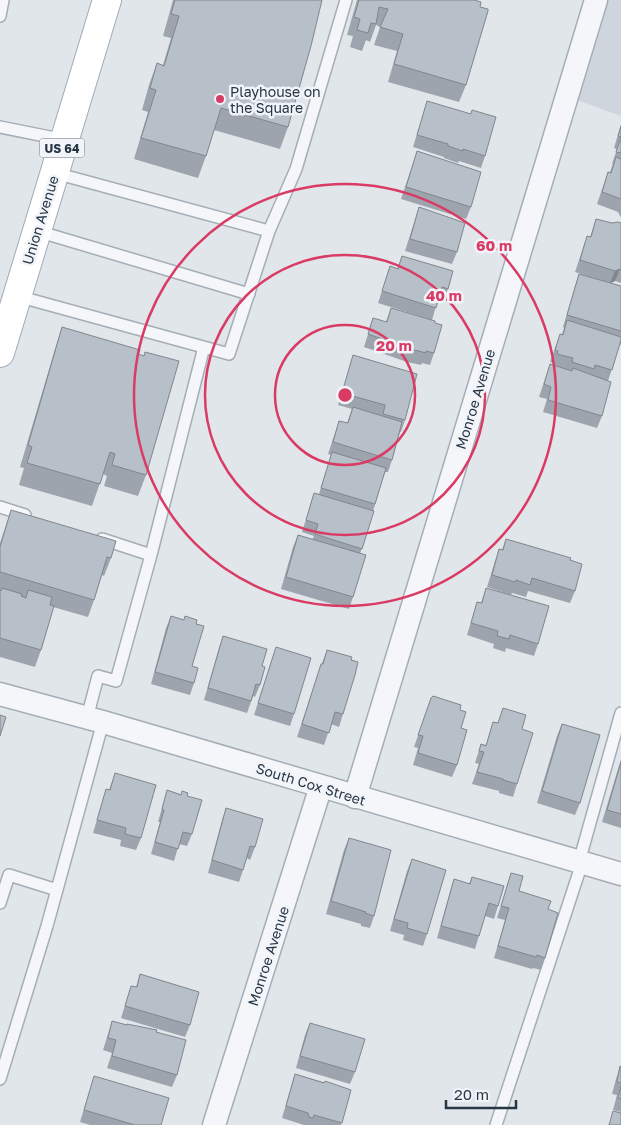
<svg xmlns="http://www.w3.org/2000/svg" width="621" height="1125" font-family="'Golos Text',sans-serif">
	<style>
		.built { fill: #ced5dd }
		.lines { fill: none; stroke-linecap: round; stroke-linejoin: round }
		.lane-casing { stroke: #a5adb6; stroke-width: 14 }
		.street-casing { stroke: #a5adb6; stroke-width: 25 }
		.primary-casing { stroke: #9fabb8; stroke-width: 30 }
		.lane { stroke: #f4f6f9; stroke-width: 11 }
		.street { stroke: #f4f6f9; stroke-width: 22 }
		.primary { stroke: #fff; stroke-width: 28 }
		.wall { fill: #9da4ad }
		.shaded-wall { fill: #80868d }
		.building { fill: #b7bfc9; stroke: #80868d }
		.ring { fill: none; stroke: #da3b65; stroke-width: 2.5 }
		.poi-dot { fill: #da3b65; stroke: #f1f4f8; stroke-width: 2 }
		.labels { text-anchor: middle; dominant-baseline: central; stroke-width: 5; stroke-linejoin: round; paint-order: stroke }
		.shield { fill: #f1f4f8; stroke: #646e7a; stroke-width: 1 }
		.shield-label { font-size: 12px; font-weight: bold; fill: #273544 }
		.poi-label { font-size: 14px; fill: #273544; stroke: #f1f4f8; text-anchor: start }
		.street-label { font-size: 14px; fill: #273544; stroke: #f1f4f8 }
		.centre { fill: #da3b65; stroke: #f1f4f8; stroke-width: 2.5 }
		.ring-label { font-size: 15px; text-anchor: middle; font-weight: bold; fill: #da3b65; stroke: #f1f4f8; stroke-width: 5; stroke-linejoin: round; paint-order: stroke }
	</style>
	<rect width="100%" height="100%" fill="#e1e6eb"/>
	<path class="built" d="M606 0H621V116L574 99Z"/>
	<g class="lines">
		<defs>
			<path id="lane" d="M0 16 3 0
				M0 127 65 140
				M37 231 249 294
				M269 231 296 169 346 0
				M17 296 229 354 269 231 55 173
				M0 507 25 515
				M102 539 151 555 204 347
				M87 718 98 676 116 681 151 555
				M579 862 621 713
				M0 903 9 875 57 890
				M0 1079 47 926 103 722
				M496 1125 582 863"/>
			<path id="street" d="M0 694 103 722 621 874
				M355 797 596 0
				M214 1125 321 786"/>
			<path id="primary" d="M0 353 107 0"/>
		</defs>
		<use href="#lane" class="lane-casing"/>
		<use href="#street" class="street-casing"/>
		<use href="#primary" class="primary-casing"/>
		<use href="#lane" class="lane"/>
		<use href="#street" class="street"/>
		<use href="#primary" class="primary"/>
	</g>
	<path class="wall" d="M173 0H322L288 127 280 149 214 130 206 156 198 178 134 159 148 112 142 110 149 85 157 63 163 65 171 38 163 36Z
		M357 0H474L466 85 459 102 388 82 397 51 374 45 380 27 376 25 370 42 366 40 362 51 350 47 353 36 347 35Z
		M427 101 485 156 481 168 459 161 458 163 444 158V157L413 147Z
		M621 124V217L620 216 618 212 597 204 608 172H610L613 164H612L617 149 614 148Z
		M417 151 471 207 466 219 401 199Z
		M419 207 457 252 452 264 405 251Z
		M596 219 612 223H621V283L615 281 611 283 621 286V345L620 344 608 381 602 416 597 428 543 412 547 399 539 397 550 364 553 365 554 363 550 362 560 334H562L564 328 563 327 575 286 579 274 606 282 575 272 587 236 590 237Z
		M402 256 448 289 443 301 438 299 432 320 378 303 390 266 397 269Z
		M391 308 434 353 430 365 422 363 421 365 407 362 364 347 373 318 386 322Z
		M62 327 138 354 146 475 138 496 104 486 107 476 103 474 92 506 19 485 24 468 20 467 55 349Z
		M353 355 405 420 401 432H400L392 460 388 472H385L360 554 353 597 349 609 281 589 293 547 298 535 312 540 314 536 302 532 314 493 319 494 331 455 328 454 339 421 347 423 352 409 338 405Z
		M11 510 111 558 104 576 102 575 94 600 88 617 53 607 41 650 35 667 0 657V543Z
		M506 539 570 560 575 591 570 603 528 591 526 597 512 593 511 595 487 587 495 561 499 549 502 550Z
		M486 588 538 644 534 656 506 648 505 652 493 648 494 644 467 635 477 602 481 603Z
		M171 616 196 624 192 666 194 683 190 695 151 684 166 628Z
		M223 636 262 666 260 685 255 697 253 696 247 713 204 700 219 648Z
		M276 647 294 714 290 726 254 715Z
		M327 650 351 660 343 714 339 727 331 724 324 745 297 737 317 676Z
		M431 698 460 710 461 728 457 765 452 777 413 765 418 748 414 747Z
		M503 708 522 729 517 784 513 797 499 793V791L472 784 479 764 475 763 481 744 486 745 493 722 498 723Z
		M562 724 580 803 575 815 537 803 557 736Z
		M621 759V828L602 822Z
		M115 773 141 838 136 850 120 846 121 840 93 833 106 789 109 790Z
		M167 790 187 796 192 834 187 846 179 844 174 861 151 854 160 822H158Z
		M226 808 255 847 250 860 247 858 239 882 208 873 222 820Z
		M349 838 374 916 370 928 361 926V924L326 914 344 850Z
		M412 859 427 934 423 946 403 940 404 935 390 931 407 871Z
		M511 873 519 891 548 909 545 958 541 970 533 968 532 969 494 958 505 920 497 918Z
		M472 877 498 906 494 919 485 916 475 949 437 938 450 892 454 879 469 884Z
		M140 974 190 1025 185 1037 121 1018 131 986 136 987Z
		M112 1021 126 1025 156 1032 177 1075 172 1087 107 1068 112 1053 103 1050Z
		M310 1023 355 1072 350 1084 296 1068 305 1035Z
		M620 1066 621 1067V1112L613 1110 617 1095 612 1094 616 1079Z
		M295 1074 351 1090 341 1125H304L282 1118 291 1087Z
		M94 1076 161 1125H90L80 1122Z"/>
	<path class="shaded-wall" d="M620 269 615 281 610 283 615 271Z"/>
	<path class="building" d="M175 0H322L311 46 288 127 221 108 206 156 141 138 156 90 150 88 157 63 164 66 179 16 171 14Z
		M359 0H474L481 2 480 7 488 9V11L466 85 394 64 403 34 380 27 388 9 379 7 376 24 371 23 368 33 357 30 360 19 354 17Z
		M427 101 471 114 472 110 496 117 485 156 463 149V151L448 146V144L417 135Z
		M621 126V153L616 152 621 137 618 136Z
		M417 151 481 172 471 207 406 187Z
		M616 157 621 159V199L602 192 608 172 611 173Z
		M419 207 465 223 457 252 410 239Z
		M596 219 612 223 618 222 621 223V270L620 269 615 271 580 260 587 236 591 237Z
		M402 256 453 271 448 289 442 287 436 308 382 291 390 266 398 269Z
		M579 274 621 286V331L567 315Z
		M391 308 435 321V323L442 325 434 353 426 351V353L411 349 368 334 373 318 387 322Z
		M567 320 621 337V340L612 370 595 365 594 369 572 362 573 358 557 354 558 351 555 350 560 334 563 335Z
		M62 327 140 350 138 354 144 356 145 352 179 361 146 475 112 465 115 454 110 452 100 484 27 463 32 447 28 445Z
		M353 355 417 374 405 420 383 414 385 405 342 393Z
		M550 364 572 371 573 368 611 382 602 416 548 400 551 387 544 384Z
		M353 407 402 422 392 460 333 442 339 421 348 423Z
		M332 452 386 468 375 504 321 488Z
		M314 493 374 511 362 549 315 534 318 524 306 520Z
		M11 510 116 541 111 558 107 557 94 600 0 572V547Z
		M298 535 366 555 353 597 286 577Z
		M506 539 571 558 570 560 582 564 575 591 532 578 530 585 516 580 515 582 492 575 499 549 503 550Z
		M2 588 22 594 21 596 26 598 28 590 52 597 50 605 54 606 41 650 0 638V590L1 591Z
		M486 588 549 606 538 644 510 635 509 639 497 636 498 631 471 623 477 602 482 603Z
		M171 616 184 620 185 616 197 620 196 624 204 626 192 666 198 668 194 683 155 672Z
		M223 636 267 649 262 666 265 667 260 685 256 684 251 701 208 688Z
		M276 647 311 658 294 714 258 703Z
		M327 650 352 657 351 660 358 662 355 675 343 714 335 712 329 733 302 724 321 664H323Z
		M433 696 461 705 460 710 466 712 461 728 467 730 457 765 418 753 423 736 418 735 431 698Z
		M503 708 526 715 522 729 533 733 517 784 503 780V779L477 772 484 752 479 751 481 744 486 746 493 722 498 723Z
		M0 715 6 717 0 736Z
		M562 724 600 735 580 803 542 791Z
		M621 762V814L607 810Z
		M115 773 156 785 141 838 125 834 126 828 97 820 106 789 110 790Z
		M167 790 181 795 182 791 188 793 187 796 202 800 192 834 183 832 178 849 155 842 164 810 162 809Z
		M226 808 263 819 255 847 250 846 243 870 212 860Z
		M349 838 391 850 374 916 365 913 366 912 331 901Z
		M412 859 446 870 427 934 407 928 408 923 394 919Z
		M511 873 523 876 519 891 551 901 548 909 558 913 545 958 537 955 536 957 498 946 509 908 501 906Z
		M472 877 504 886 498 906 489 903 479 936 441 926 454 879 470 884Z
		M140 974 199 992 190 1025 125 1006 131 986 137 987Z
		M112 1021 127 1025V1024L157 1030 156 1032 186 1040 177 1075 112 1056 116 1040 108 1038Z
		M310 1023 365 1039 355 1072 300 1056Z
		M620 1066 621 1067V1083L617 1082Z
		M295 1074 324 1083 325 1081 351 1090 342 1123 314 1115 313 1118 309 1117 308 1113 286 1106Z
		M94 1076 169 1098 161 1125H135L84 1110Z
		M621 1086V1099L618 1098Z
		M613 1111 621 1113V1125H609Z"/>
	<g class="ring">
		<circle cx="345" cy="395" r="70"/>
		<circle cx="345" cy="395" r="140"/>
		<circle cx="345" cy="395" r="211"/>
	</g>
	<circle class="poi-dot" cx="220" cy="99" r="5"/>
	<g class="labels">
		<rect class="shield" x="39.5" y="138.5" width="45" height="19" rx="4"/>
		<g class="shield-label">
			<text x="62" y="148">US 64</text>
		</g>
		<g class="poi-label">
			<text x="230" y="91">Playhouse on<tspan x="230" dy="16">the Square</tspan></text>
		</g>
		<g class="street-label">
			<text transform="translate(40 220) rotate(-73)">Union Avenue</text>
			<text transform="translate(475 399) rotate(-73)">Monroe Avenue</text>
			<text transform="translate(311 784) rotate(17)">South Cox Street</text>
			<text transform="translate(268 956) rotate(-72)">Monroe Avenue</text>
		</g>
	</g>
	<circle cx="345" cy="395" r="8" class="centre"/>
	<g class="ring-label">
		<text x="494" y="251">60 m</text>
		<text x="444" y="301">40 m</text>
		<text x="394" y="351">20 m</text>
	</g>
	<path d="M446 1100v8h70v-8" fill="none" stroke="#273544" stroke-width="2.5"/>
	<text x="454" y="1100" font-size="15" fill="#273544" stroke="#f1f4f8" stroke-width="4" paint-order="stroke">20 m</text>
</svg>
